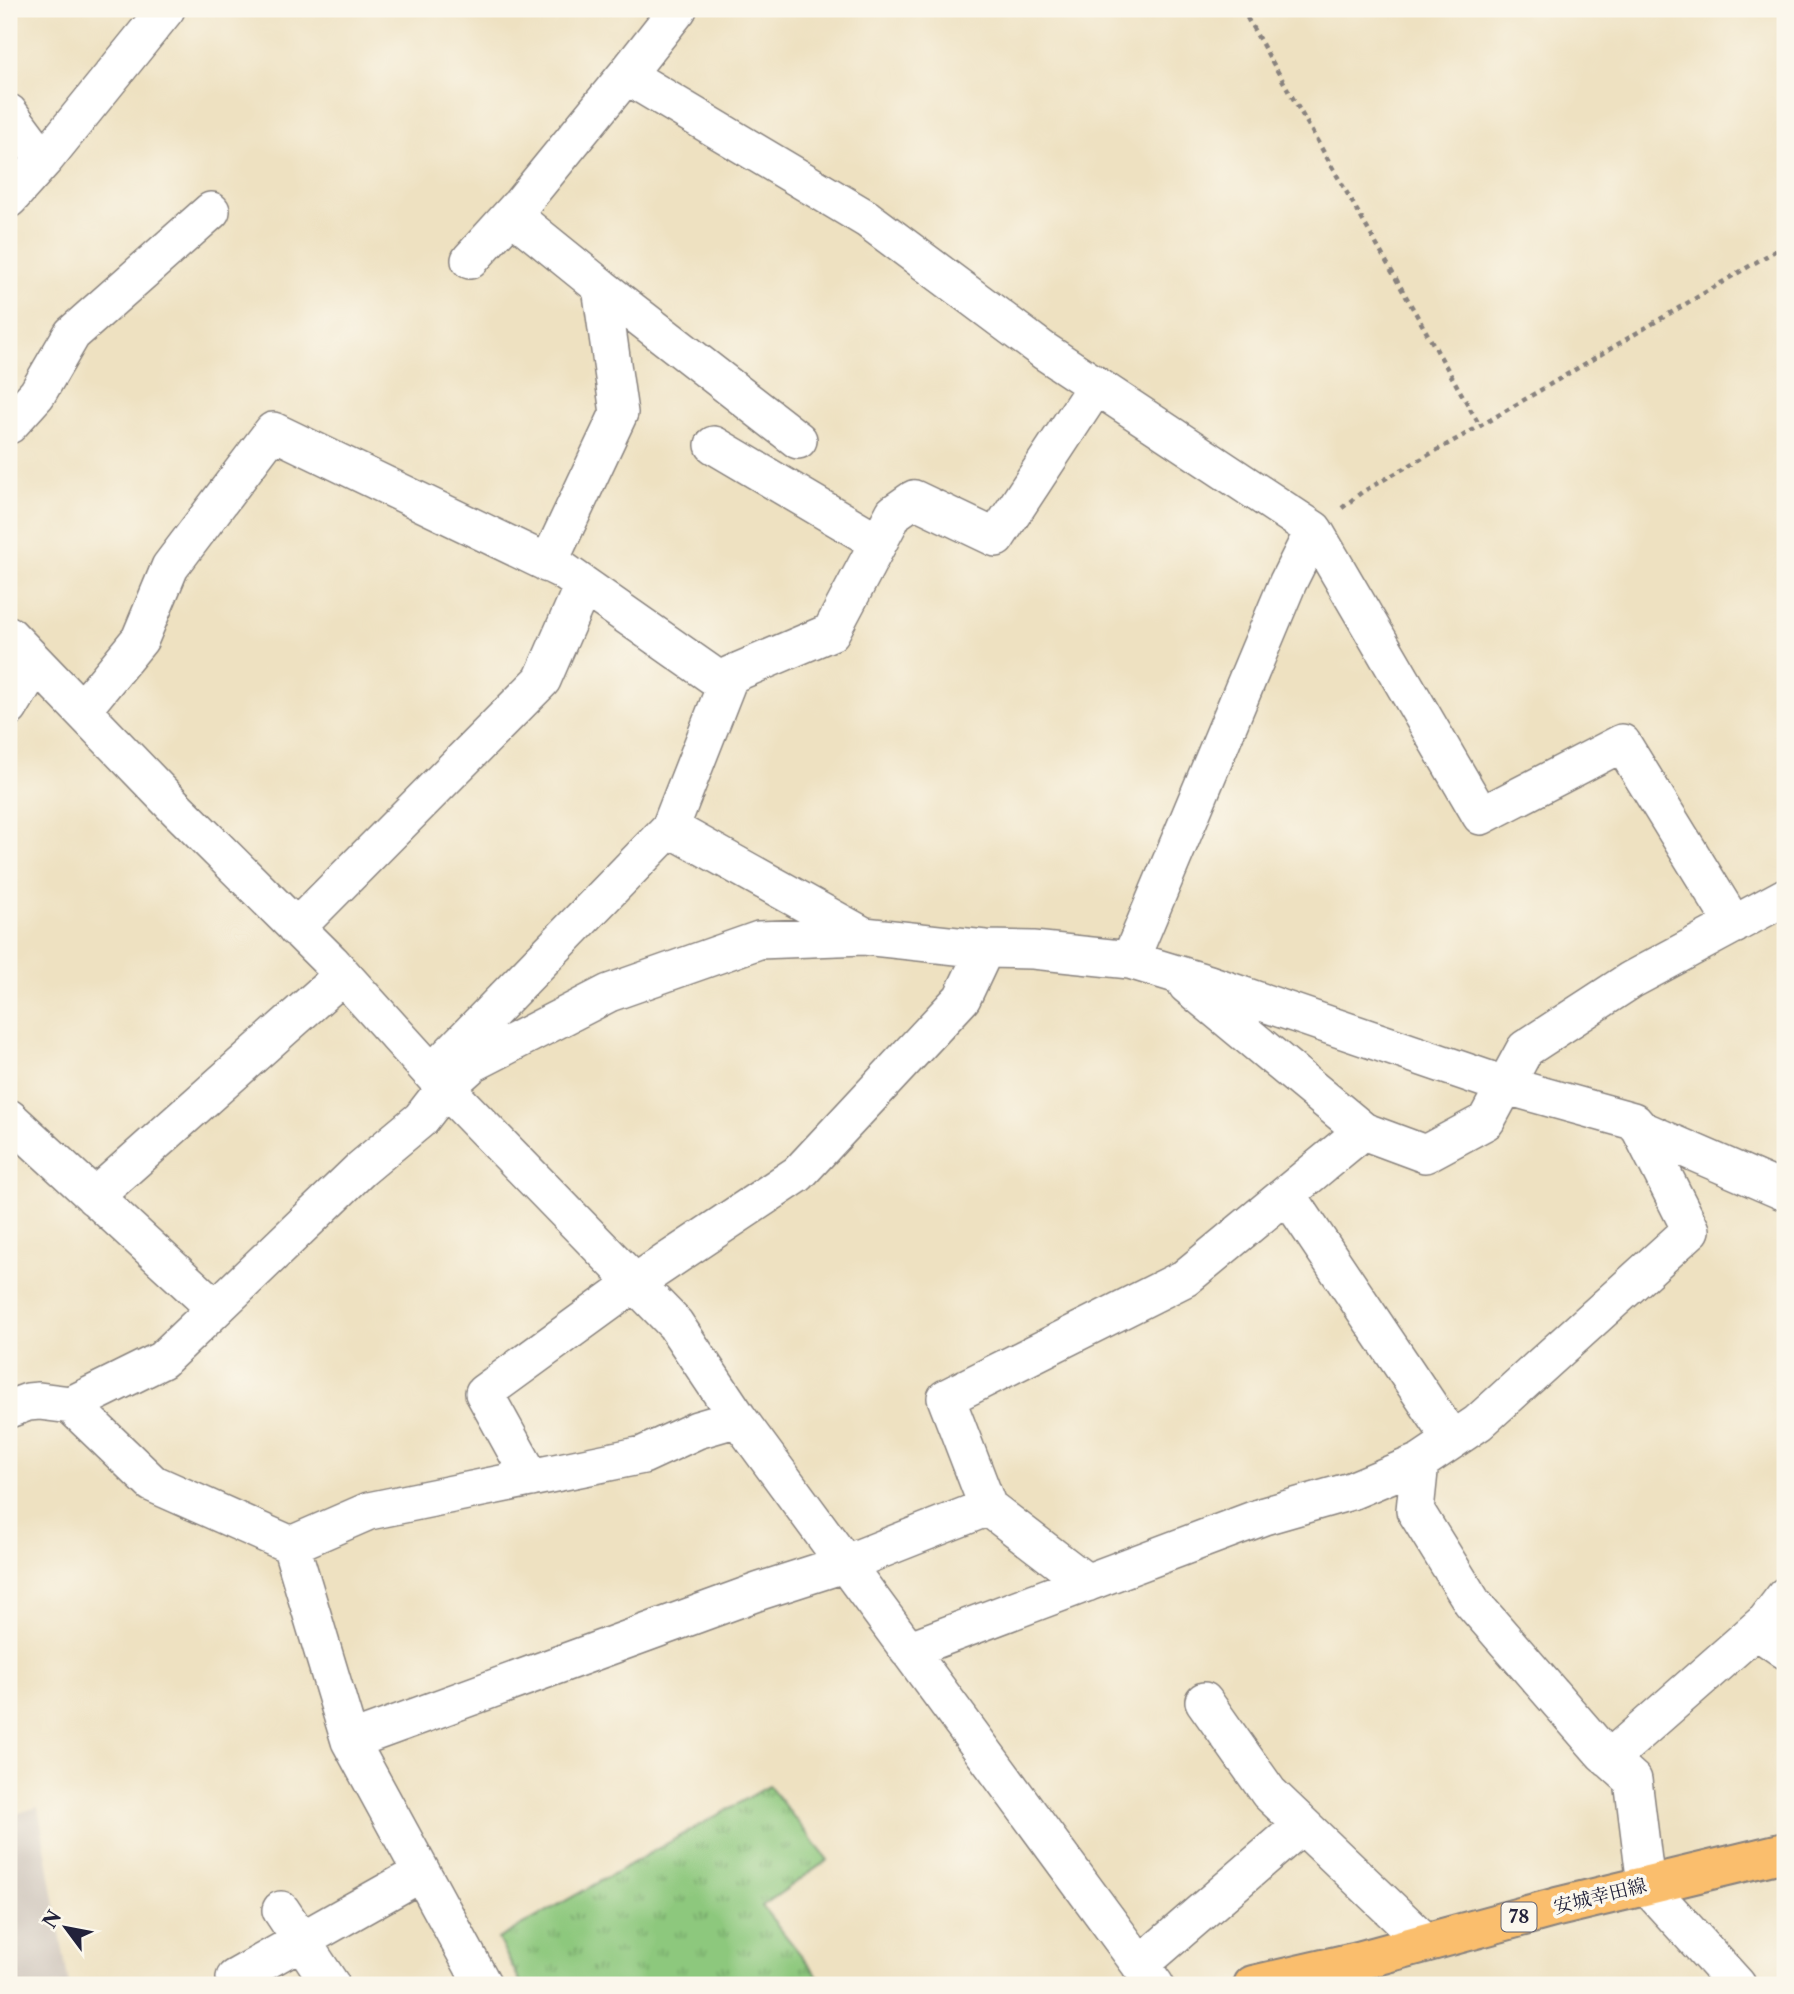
<svg xmlns="http://www.w3.org/2000/svg" width="1794" height="1994" font-family="'Libre Caslon Text','Noto Serif JP',serif">
	<style>
		.industrial { fill: #ccc2b9 }
		.park { fill: url(#park-tufts); stroke: #58755c; stroke-width: 2 }
		.lines { fill: none; stroke-linecap: round; stroke-linejoin: round }
		.minor-casing { stroke: #88827e; stroke-width: 40 }
		.major-casing { stroke: #88827e; stroke-width: 42 }
		.path { stroke: #88827e; stroke-width: 4.5; stroke-dasharray: 5 5; stroke-linecap: butt }
		.minor { stroke: #fff; stroke-width: 37 }
		.major { stroke: #fabe6d; stroke-width: 38 }
		.labels { text-anchor: middle; dominant-baseline: central; stroke-width: 7; stroke-linejoin: round; paint-order: stroke }
		.shield { fill: #fbf7ec; stroke: #636270; stroke-width: 2 }
		.shield-label { font-size: 18px; font-weight: bold; fill: #22223b }
		.street-label { font-size: 19px; fill: #22223b; stroke: #fbf7ec }
	</style>
	<defs>
		<pattern id="park-tufts" width="24" height="20" patternUnits="userSpaceOnUse" patternTransform="scale(1.75)"><rect width="24" height="20" fill="#8dc87d"/><path d="M3 7l-1-3M5 7V3M7 7l1-3M15 17l-1-3M17 17v-4M19 17l1-3" fill="none" stroke="#73a268"/></pattern>
	</defs>
	<rect width="100%" height="100%" fill="#fbf7ec"/>
	<filter id="ink" filterUnits="userSpaceOnUse"><feTurbulence type="fractalNoise" baseFrequency=".0143" numOctaves="2"/><feDisplacementMap in="SourceGraphic" scale="14" xChannelSelector="R" yChannelSelector="G"/><feConvolveMatrix kernelMatrix="1 2 1 2 8 2 1 2 1" color-interpolation-filters="sRGB"/></filter>
	<filter id="wash" filterUnits="userSpaceOnUse"><feTurbulence type="fractalNoise" baseFrequency=".00686" numOctaves="4" result="noise"/><feDisplacementMap in="SourceGraphic" scale="28" xChannelSelector="R" yChannelSelector="G"/><feGaussianBlur stdDeviation="1.57" result="paint"/><feColorMatrix in="noise" values="0 0 0 0 0 0 0 0 0 0 0 0 0 0 0 0 0 1.4 0 .05"/><feComposite in="paint" operator="in"/></filter>
	<g filter="url(#wash)">
		<rect width="100%" height="100%" fill="#eee1c1"/>
		<path class="industrial" d="M38 1807 69 1985H9V1816Z"/>
		<path class="park" d="M769 1786 828 1860 762 1906 825 1985H522L498 1939Z"/>
	</g>
	<g filter="url(#ink)">
		<g class="lines">
			<defs>
				<path id="minor" d="M678 9 626 75 867 219 1044 351 1314 530 1481 816 1622 743 1734 925
					M9 113 44 160
					M9 199 44 160 166 9
					M470 260 518 207
					M601 287 798 440
					M9 425 37 394 72 334 211 211
					M714 445 878 542
					M548 564 619 413 601 287 512 215 626 75
					M9 635 173 805 331 962 445 1088 675 1324 738 1418 1155 1985
					M9 708 36 663
					M82 710 140 639 170 567 273 431 562 570 726 685
					M670 828 730 675 831 632 894 513 914 499 996 538 1096 386
					M296 928 542 680 583 586
					M1130 960 1288 582 1314 530
					M1187 985 1363 1131
					M432 1073 670 828 864 936
					M9 1118 215 1308
					M1640 1129 1785 1192
					M1287 1194 1452 1440
					M94 1197 343 975
					M71 1405 152 1483 291 1545 369 1511 643 1455 697 1430 738 1418
					M9 1409 28 1402 39 1401 71 1405 162 1360 361 1169 421 1119 445 1088 473 1063 609 993 759 940 864 936 985 949 1033 950 1130 960 1209 984 1507 1086 1633 1121 1640 1129 1691 1230 1478 1423 1420 1462 1351 1491 1264 1516 908 1650
					M1420 1462 1415 1510 1472 1602 1603 1753 1633 1780 1646 1885 1737 1985
					M531 1478 484 1393 635 1283 798 1174 962 998 985 949
					M988 1507 946 1398 1185 1278 1363 1131 1425 1154 1486 1121 1525 1049 1631 980 1785 897
					M291 1545 350 1741
					M1756 1630 1785 1650
					M1204 1701 1269 1793 1426 1943
					M1609 1759 1766 1621 1785 1596
					M281 1910 331 1985
					M1140 1965 1302 1825
					M235 1978 421 1873
					M483 1985 350 1741 760 1591 844 1564 988 1507 1087 1583"/>
				<path id="major" d="M1253 1985 1358 1961 1557 1907 1785 1852"/>
			</defs>
			<use href="#minor" class="minor-casing"/>
			<use href="#major" class="major-casing"/>
			<path class="path" d="M1242 9 1480 426
				M1342 508 1362 492 1480 426 1785 245"/>
			<use href="#minor" class="minor"/>
			<use href="#major" class="major"/>
		</g>
	</g>
	<g class="labels">
		<rect class="shield" x="1501.5" y="1902.5" width="35" height="29" rx="5"/>
		<g class="shield-label">
			<text x="1519" y="1917">78</text>
		</g>
		<g class="street-label">
			<text transform="translate(1600 1896) rotate(-14)">安城幸田線</text>
		</g>
	</g>
	<rect width="1794" height="1994" fill="none" stroke="#fbf7ec" stroke-width="35"/>
	<g transform="translate(66 1928) rotate(302)" stroke="#fbf7ec" stroke-width="5" paint-order="stroke">
	<path d="M0-5L12 26L0 18L-12 26Z" fill="#22223b"/>
	<text y="-10" font-size="19" font-weight="bold" text-anchor="middle" fill="#22223b">N</text>
	</g>
</svg>
